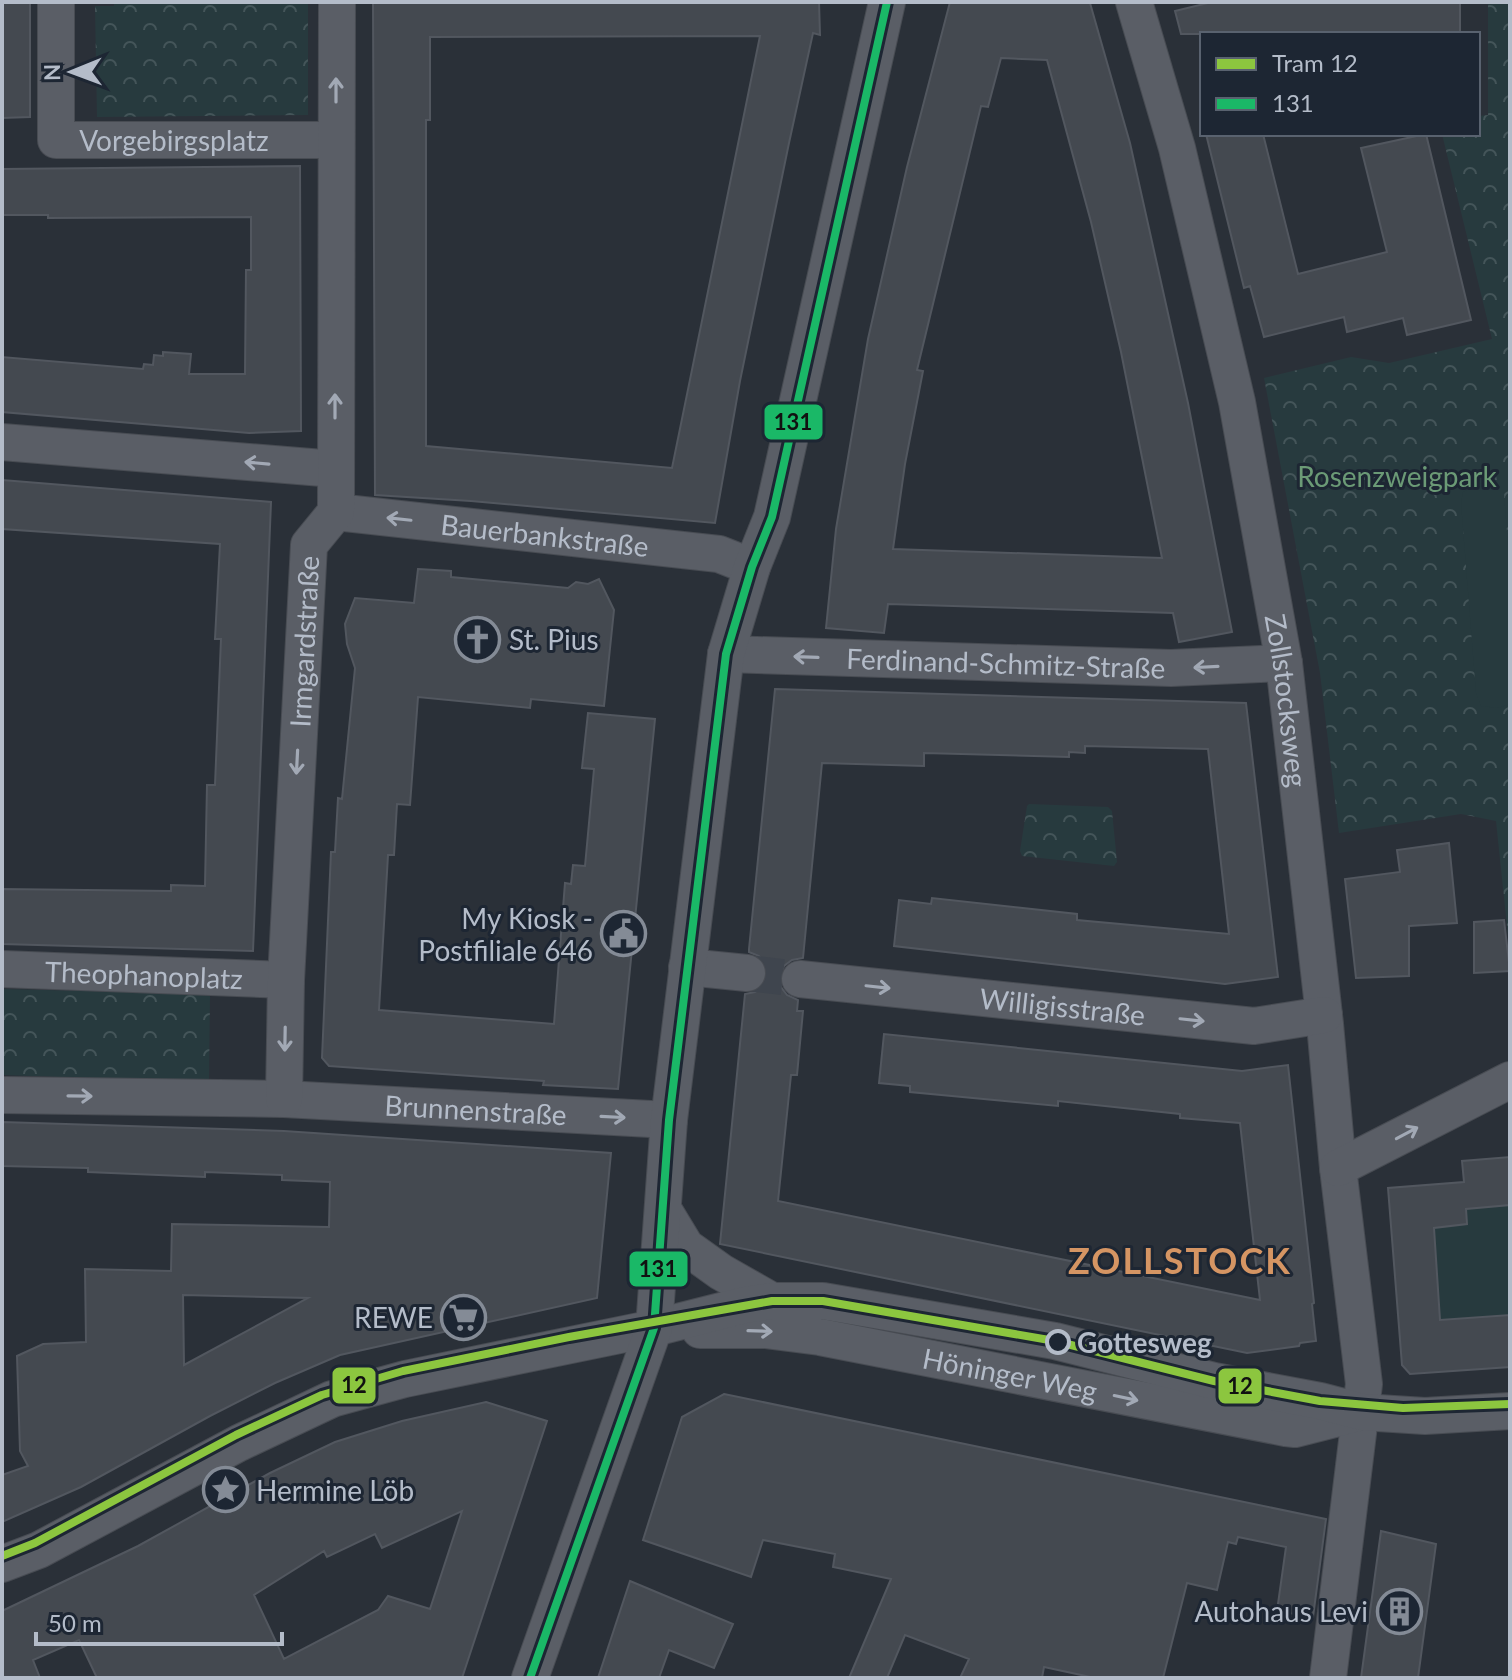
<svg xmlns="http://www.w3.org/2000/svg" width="1512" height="1680" font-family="Lato,sans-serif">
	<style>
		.park { fill: url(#park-crowns) }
		.garden { fill: #273a3e }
		.building { fill: #444950; stroke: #52575f; stroke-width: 2; fill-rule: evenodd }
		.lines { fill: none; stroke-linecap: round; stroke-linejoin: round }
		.minor-tunnel { stroke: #3f454e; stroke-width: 36; stroke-dasharray: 36 18; stroke-linecap: butt }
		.minor-casing { stroke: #484c53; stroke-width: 38 }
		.minor { stroke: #5a5e66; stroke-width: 36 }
		.bus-1-casing { stroke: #1d2633; stroke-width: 14 }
		.bus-1 { stroke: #1ab867; stroke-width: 8 }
		.tram-1-casing { stroke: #1d2633; stroke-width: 14 }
		.tram-1 { stroke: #8cc63f; stroke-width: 8 }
		.oneway { stroke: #a2a9b5 }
		.stop-dot { fill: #1d2633; stroke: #b4bcc9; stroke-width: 4 }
		.labels { text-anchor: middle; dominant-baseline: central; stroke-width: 6; stroke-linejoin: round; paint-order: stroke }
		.street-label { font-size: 28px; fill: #b4bcc9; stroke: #1d2633 }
		.park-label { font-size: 28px; fill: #6b9a76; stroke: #1d2633 }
		.poi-label { font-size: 28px; fill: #b4bcc9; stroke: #1d2633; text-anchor: end }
		.stop-label { font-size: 28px; font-weight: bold; fill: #b4bcc9; stroke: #1d2633; text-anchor: start }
		.district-label { font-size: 36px; font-weight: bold; letter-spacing: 2px; fill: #d59563; stroke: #1d2633 }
		.line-badge { stroke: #1d2633; stroke-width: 3 }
		.pale-badge-label { font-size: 22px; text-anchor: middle; font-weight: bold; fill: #111 }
	</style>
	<defs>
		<pattern id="park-crowns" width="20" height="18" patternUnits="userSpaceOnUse" patternTransform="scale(2)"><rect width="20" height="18" fill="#273a3e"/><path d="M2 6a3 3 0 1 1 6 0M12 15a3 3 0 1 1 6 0" fill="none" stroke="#445559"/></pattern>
	</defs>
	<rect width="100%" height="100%" fill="#2a3038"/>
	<path class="park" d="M114 2H308V115L97 117 95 6H114Z
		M1488 2H1510V955L1496 821 1461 814 1339 833 1320 673 1264 378 1351 357 1389 363 1492 339 1442 134H1478V116L1488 115Z
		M1029 804 1108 807 1112 811 1117 862 1114 866 1022 856 1020 851 1027 806Z
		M2 989 210 994 209 1082 2 1075Z"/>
	<path class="garden" d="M1485 481 1496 483 1504 493 1510 572V704L1498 708 1481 706 1476 693 1461 503 1463 492Z
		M1510 1205V1315L1440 1320 1434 1228 1467 1224 1466 1209Z"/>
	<path class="building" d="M2 2H30V117L2 118Z
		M373 2H819L820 35 813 33 789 143 740 381 715 523 471 501 375 495ZM760 36 672 468 426 446V120H430V37Z
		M950 2 1090 3 1130 143 1188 403 1232 632 1179 642 1173 613 888 604 884 633 826 628 836 529 868 339 907 167ZM1001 58 1047 60 1091 222 1121 352 1162 558 893 549 905 464 923 371 917 370 981 106 988 107Z
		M1212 2H1460V34H1181L1175 11Z
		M1206 134H1263L1298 274 1387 252 1361 148 1426 134 1471 320 1407 335 1403 318 1347 332 1344 317 1264 337 1250 286 1244 288Z
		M300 166 301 431 249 433 2 412V357L143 369 144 364 153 365 154 355 163 356V352L191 354 189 374H245L246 270H251V217L48 218V215H2V169Z
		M2 480 271 502 253 951 2 944V889L171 891V885L205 886 207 785H215L221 639H215L220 544 2 529Z
		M418 569 451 571V577L568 588 576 582 588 584 599 579 614 610 604 706 531 699 530 708 418 697 410 805 397 804 394 855H388L379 1010 554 1024 565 883 571 884 573 865 585 866 594 769 582 768 588 713 655 719 618 1089 543 1085 544 1081 329 1066 322 1058 331 852H335L338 798 342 799 355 668 347 644 345 624 355 598 414 603Z
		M775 689 1246 703 1278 977 1225 984 894 946 899 900 931 904 932 898 1077 914V920L1229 934 1208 749 1085 746V753L1069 752V757L924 753V766L822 763 803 958 792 960 784 966 779 978 781 987 787 995 798 1000 797 1011H803L797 1075H791L778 1201 1260 1300 1240 1123 1180 1118V1114L1058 1101V1106L910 1092V1086L879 1083 884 1034 1242 1071 1288 1065 1314 1303 1312 1304 1316 1341 1300 1343 1299 1346 1247 1353 720 1244 745 994 755 992 764 986 768 974 766 964 759 956 749 952V949Z
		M1449 843 1457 923 1409 926V976L1356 978 1345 879 1400 872 1397 850Z
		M1504 920 1510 971 1474 973V922Z
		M2 1122 284 1131 611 1153 597 1298 340 1355 275 1383 210 1416 81 1487 2 1522V1475L28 1466 20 1451 17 1356 43 1344 86 1342 85 1269 171 1271 172 1224 329 1227 330 1182 282 1180V1175L205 1172V1177L88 1172V1168L2 1166ZM183 1295 308 1298 184 1365Z
		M1510 1157V1205L1466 1209 1467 1224 1434 1228 1440 1320 1510 1315V1367L1410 1374 1402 1365 1388 1188 1464 1182 1462 1161Z
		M724 1394 1326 1519 1313 1617 1277 1611 1286 1547 1238 1537 1236 1544 1228 1542 1217 1590 1187 1583 1163 1678H1095L1044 1667 1042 1678H960L969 1659 905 1635 887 1678H849L891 1579 833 1567 835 1554 763 1540 751 1577 643 1540 682 1417Z
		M486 1402 547 1421 462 1678H97L79 1640 33 1660 40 1678H2V1611L138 1546 270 1473 335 1442 402 1421ZM462 1511 430 1609 388 1596 378 1610 284 1659 254 1595 324 1551 327 1557 375 1534 382 1548Z
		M1381 1531 1436 1544 1418 1678H1361Z
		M630 1581 733 1624 714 1668 669 1650 659 1678H598Z"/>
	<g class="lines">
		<path class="minor-tunnel" d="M747 973 800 979"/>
		<defs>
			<g id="minor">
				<path id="s1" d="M56 2V140H336"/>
				<path id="s2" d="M1134 2 1177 148 1237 402 1284 663 1325 1024 1338 1168 1364 1384 1328 1678"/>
				<path d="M2 442 335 469"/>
				<path id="s3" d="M336 512 719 554 752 567"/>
				<path id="s4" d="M726 654 1171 668 1284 663"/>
				<path d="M687 967 747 973"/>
				<path id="s5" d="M2 969 286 980"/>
				<path id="s6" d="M800 979 1254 1026 1324 1015"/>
				<path id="s7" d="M2 1095 284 1099 669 1120"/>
				<path id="s8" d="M284 1099 286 980 309 545 336 512 337 2"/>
				<path d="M1338 1168 1510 1080"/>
				<path d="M663 1209 686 1247 721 1272 772 1301"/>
				<path id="s9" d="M700 1330H765L820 1337 1286 1428 1295 1429 1358 1413"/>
				<path d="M2 1564 39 1550 239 1443 332 1399 405 1379 654 1328 745 1305 772 1301H823L1055 1341 1214 1381 1320 1401 1362 1412 1425 1416 1510 1411"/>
				<path d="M530 1678 654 1328 669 1120 726 654 752 567 772 517 887 2"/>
			</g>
		</defs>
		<use href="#minor" class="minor-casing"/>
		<use href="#minor" class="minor"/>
		<defs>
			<path id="bus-1" d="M530 1678 654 1328 669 1120 726 654 752 567 772 517 887 2"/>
		</defs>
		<use href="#bus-1" class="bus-1-casing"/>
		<use href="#bus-1" class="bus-1"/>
		<defs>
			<path id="tram-1" d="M2 1556 35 1543 236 1435 322 1395 403 1371 569 1337 772 1301H823L1055 1341 1214 1381 1320 1401 1403 1408 1510 1404"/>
		</defs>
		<use href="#tram-1" class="tram-1-casing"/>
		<use href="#tram-1" class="tram-1"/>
	</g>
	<defs><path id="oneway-shaft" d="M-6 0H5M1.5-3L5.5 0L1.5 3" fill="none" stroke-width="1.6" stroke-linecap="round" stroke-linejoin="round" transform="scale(2)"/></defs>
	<g class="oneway">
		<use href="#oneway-shaft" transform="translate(336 90) rotate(-90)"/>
		<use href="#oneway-shaft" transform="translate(335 406) rotate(-90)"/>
		<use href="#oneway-shaft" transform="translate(257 463) rotate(-175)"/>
		<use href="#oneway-shaft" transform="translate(399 519) rotate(-174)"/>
		<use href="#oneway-shaft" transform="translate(806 657) rotate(-178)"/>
		<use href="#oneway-shaft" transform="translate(1206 667) rotate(177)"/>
		<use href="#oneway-shaft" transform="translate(297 762) rotate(93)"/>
		<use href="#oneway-shaft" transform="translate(878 987) rotate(6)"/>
		<use href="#oneway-shaft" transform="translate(1192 1020) rotate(6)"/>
		<use href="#oneway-shaft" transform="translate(285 1039) rotate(91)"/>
		<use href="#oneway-shaft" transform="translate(80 1096) rotate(1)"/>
		<use href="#oneway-shaft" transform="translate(613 1117) rotate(3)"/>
		<use href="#oneway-shaft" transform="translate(1407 1133) rotate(-28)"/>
		<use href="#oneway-shaft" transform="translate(760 1331) rotate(2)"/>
		<use href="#oneway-shaft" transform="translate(1126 1398) rotate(12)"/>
	</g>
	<defs>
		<symbol id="church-ring" viewBox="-11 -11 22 22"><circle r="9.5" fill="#1d2633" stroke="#848b96" stroke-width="1.5"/><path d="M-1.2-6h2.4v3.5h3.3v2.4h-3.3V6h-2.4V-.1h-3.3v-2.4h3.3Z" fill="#848b96"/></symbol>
		<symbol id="civic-ring" viewBox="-11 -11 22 22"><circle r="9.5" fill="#1d2633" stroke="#848b96" stroke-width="1.5"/><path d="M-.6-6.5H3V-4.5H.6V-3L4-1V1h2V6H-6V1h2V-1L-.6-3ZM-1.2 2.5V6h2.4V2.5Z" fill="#848b96"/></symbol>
		<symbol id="supermarket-ring" viewBox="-11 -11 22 22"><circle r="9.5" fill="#1d2633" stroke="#848b96" stroke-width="1.5"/><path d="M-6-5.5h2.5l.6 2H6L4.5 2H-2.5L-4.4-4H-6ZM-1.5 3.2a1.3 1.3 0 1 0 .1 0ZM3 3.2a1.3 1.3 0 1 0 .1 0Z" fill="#848b96"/></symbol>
		<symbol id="sight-ring" viewBox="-11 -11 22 22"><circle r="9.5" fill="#1d2633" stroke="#848b96" stroke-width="1.5"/><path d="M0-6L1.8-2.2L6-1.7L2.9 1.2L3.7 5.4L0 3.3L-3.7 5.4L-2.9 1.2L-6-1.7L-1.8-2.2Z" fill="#848b96"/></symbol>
		<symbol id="building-ring" viewBox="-11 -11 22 22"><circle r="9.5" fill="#1d2633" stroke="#848b96" stroke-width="1.5"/><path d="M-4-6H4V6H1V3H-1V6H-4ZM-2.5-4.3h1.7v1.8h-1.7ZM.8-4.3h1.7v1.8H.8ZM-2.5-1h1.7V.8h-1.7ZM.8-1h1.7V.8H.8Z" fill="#848b96"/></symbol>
	</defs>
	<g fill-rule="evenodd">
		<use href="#church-ring" x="452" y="614" width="51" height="51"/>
		<use href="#civic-ring" x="598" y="908" width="51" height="51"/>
		<use href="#supermarket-ring" x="438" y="1292" width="51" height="51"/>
		<use href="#sight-ring" x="200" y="1464" width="51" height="51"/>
		<use href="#building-ring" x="1374" y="1586" width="51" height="51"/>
	</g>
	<circle class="stop-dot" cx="1058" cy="1342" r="11"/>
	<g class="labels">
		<g class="street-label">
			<text stroke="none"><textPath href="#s1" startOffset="256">Vorgebirgsplatz</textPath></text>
			<text stroke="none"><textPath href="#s3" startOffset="210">Bauerbankstraße</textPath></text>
			<text stroke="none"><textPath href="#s8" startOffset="458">Irmgardstraße</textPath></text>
			<text stroke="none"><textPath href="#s4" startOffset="280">Ferdinand-Schmitz-Straße</textPath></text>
			<text stroke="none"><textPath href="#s2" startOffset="716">Zollstocksweg</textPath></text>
			<text stroke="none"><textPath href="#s5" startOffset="142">Theophanoplatz</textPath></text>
			<text stroke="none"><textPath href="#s6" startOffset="264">Willigisstraße</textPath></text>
			<text stroke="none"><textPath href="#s7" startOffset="474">Brunnenstraße</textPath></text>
			<text stroke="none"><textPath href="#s9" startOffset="314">Höninger Weg</textPath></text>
		</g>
		<g class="park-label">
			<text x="1397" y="476">Rosenzweigpark</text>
		</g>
		<g class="poi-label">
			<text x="509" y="639" text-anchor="start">St. Pius</text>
			<text x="593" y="918">My Kiosk -<tspan x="593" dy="32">Postfiliale 646</tspan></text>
			<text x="433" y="1317">REWE</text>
			<text x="256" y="1490" text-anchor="start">Hermine Löb</text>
			<text x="1368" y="1611">Autohaus Levi</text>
		</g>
		<g class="stop-label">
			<text x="1077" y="1342">Gottesweg</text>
		</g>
		<g class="district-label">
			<text x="1180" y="1260">ZOLLSTOCK</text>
		</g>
	</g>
	<g class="line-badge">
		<rect x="763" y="403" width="61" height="38" rx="8" fill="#1ab867"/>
		<rect x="628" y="1250" width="61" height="38" rx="8" fill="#1ab867"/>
		<rect x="331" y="1366" width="46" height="39" rx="8" fill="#8cc63f"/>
		<rect x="1217" y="1367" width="46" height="38" rx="8" fill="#8cc63f"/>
	</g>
	<g class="pale-badge-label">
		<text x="793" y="430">131</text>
		<text x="658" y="1277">131</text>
		<text x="354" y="1393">12</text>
		<text x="1240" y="1394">12</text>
	</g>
	<rect width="1512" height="1680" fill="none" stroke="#b4bcc9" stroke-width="8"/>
	<rect x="1200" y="32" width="280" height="104" fill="#1d2633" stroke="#59626f" stroke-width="2"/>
	<rect x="1216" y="58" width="40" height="12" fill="#8cc63f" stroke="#59626f" stroke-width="2"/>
	<text x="1272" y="72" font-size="24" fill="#b4bcc9">Tram 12</text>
	<rect x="1216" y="98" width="40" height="12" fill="#1ab867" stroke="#59626f" stroke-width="2"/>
	<text x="1272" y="112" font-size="24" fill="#b4bcc9">131</text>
	<g transform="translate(72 72) rotate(269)" stroke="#1d2633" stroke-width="6" paint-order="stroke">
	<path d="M0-6L14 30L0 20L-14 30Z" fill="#b4bcc9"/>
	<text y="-12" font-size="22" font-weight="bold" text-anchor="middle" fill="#b4bcc9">N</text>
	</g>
	<path d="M36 1632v12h246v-12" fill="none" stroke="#b4bcc9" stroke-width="4"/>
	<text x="48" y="1632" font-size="24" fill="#b4bcc9" stroke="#1d2633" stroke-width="6" paint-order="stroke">50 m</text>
</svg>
